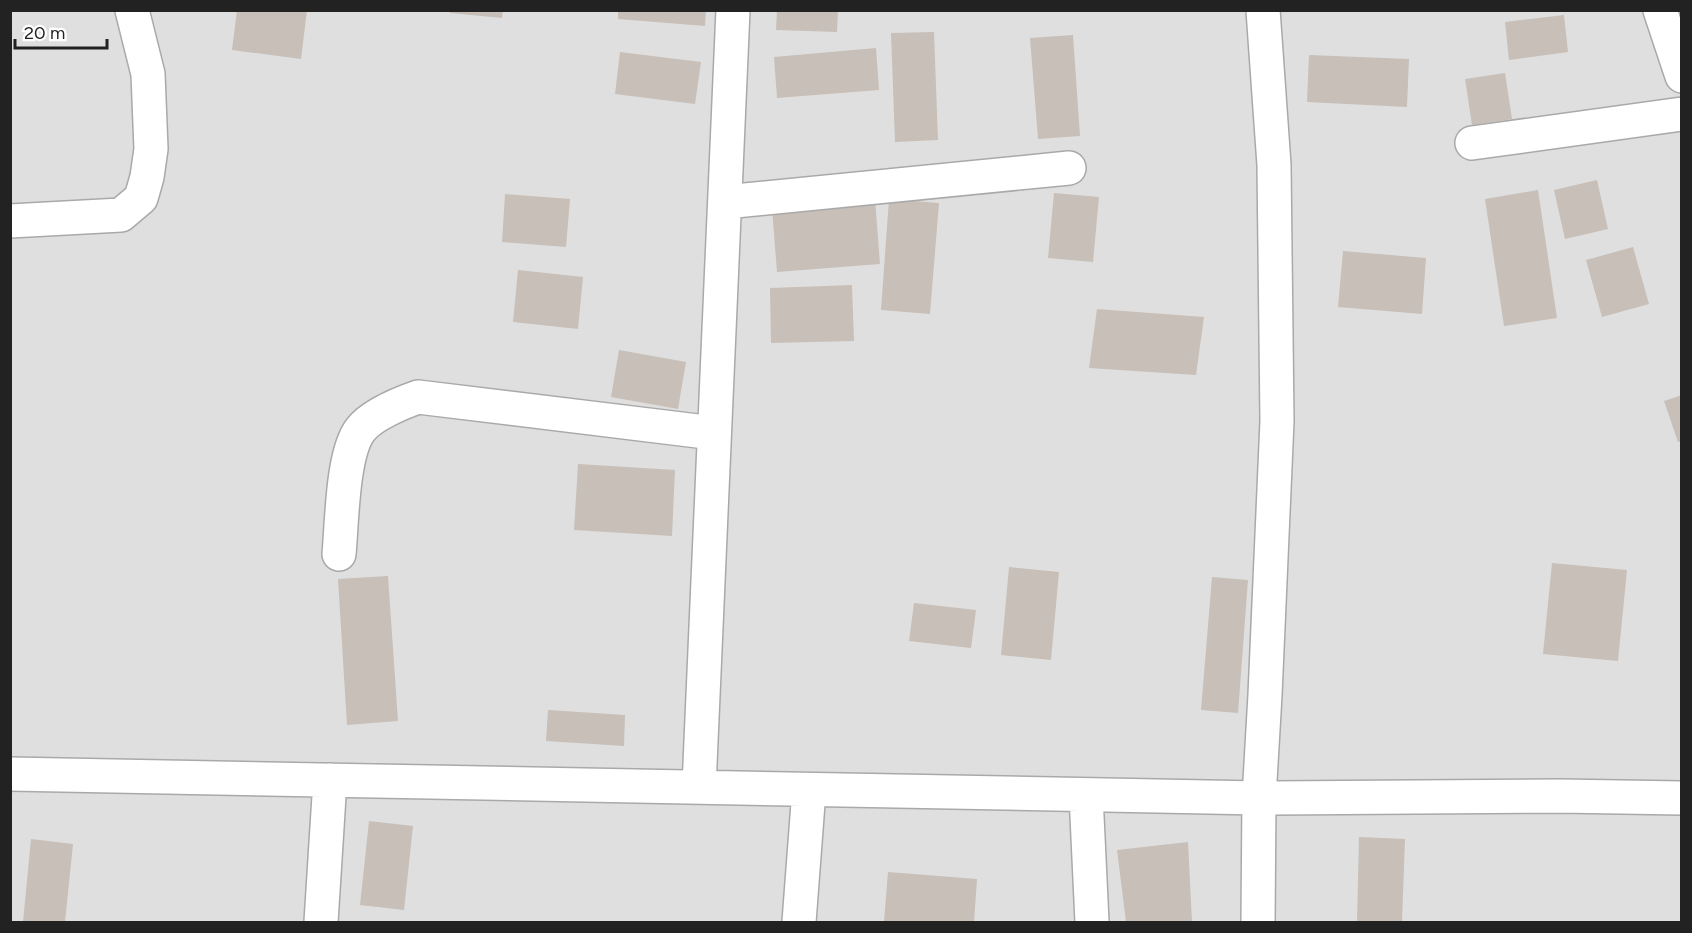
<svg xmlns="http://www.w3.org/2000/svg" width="1692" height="933" font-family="Figtree,sans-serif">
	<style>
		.residential { fill: #e0dfdf }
		.building { fill: #c7bfb8 }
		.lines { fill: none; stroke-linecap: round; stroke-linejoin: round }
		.minor-casing { stroke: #a9a9a9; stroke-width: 36 }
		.minor { stroke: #fff; stroke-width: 33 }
	</style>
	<rect width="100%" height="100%" fill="#f2efe9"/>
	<path class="residential" d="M11 11H1681V922H11Z"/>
	<path class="building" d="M237 10H307L301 59 232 50Z
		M450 10H503L502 18 450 13Z
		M618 10H706L705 26 618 19Z
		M777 10H838L837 32 776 30Z
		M1564 15 1568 52 1509 60 1505 22Z
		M934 32 938 140 895 142 891 33Z
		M1073 35 1080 136 1038 139 1030 38Z
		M876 48 879 90 777 98 774 57Z
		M620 52 701 62 695 104 615 94Z
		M1309 55 1409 59 1407 107 1307 102Z
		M1505 73 1512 119 1472 125 1465 79Z
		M1597 180 1608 229 1565 239 1554 190Z
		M1538 190 1557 318 1504 326 1485 199Z
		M1054 193 1099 197 1093 262 1048 258Z
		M505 194 570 199 566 247 502 242Z
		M875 199 880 264 777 272 772 208Z
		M889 199 939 203 930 314 881 310Z
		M1633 247 1649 304 1602 317 1586 260Z
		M1343 251 1426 258 1422 314 1338 307Z
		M518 270 583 277 578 329 513 322Z
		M852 285 854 341 771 343 770 288Z
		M1097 309 1204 317 1196 375 1089 368Z
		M619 350 686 362 678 409 611 397Z
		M1682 395V441L1678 442 1664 401Z
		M578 464 675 470 672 536 574 530Z
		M1552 563 1627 570 1618 661 1543 654Z
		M1009 567 1059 572 1051 660 1001 655Z
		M388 576 398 721 347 725 338 579Z
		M1212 577 1248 580 1238 713 1201 710Z
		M914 603 976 610 971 648 909 641Z
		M548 710 625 715 624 746 546 741Z
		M369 821 413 826 404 910 360 905Z
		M1359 837 1405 839 1402 922H1357Z
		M31 839 73 844 65 922H23Z
		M1188 842 1192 922H1126L1117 850Z
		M888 872 977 879 974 922H884Z"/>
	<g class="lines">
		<defs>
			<path id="minor" d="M1660 10 1682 76
				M1472 143 1682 114
				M725 202 1069 168
				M10 221 121 215 141 198 147 177 151 149 148 74 132 10
				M339 554C342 523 342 452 361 429 372 415 401 403 418 397L714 433
				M10 774 1259 798 1559 796 1682 798
				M699 787 733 10
				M1086 795 1092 922
				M321 922 330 780
				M799 922 809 790
				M1258 922 1259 798 1265 695 1277 421 1274 165 1263 10"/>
		</defs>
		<use href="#minor" class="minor-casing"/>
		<use href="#minor" class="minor"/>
	</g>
	<rect width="1692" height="933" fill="none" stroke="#222222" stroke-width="24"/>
	<path d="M15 39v9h92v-9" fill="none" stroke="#222222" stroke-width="3"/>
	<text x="24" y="39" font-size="18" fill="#222222" stroke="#ffffff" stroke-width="4.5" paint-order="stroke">20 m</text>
</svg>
